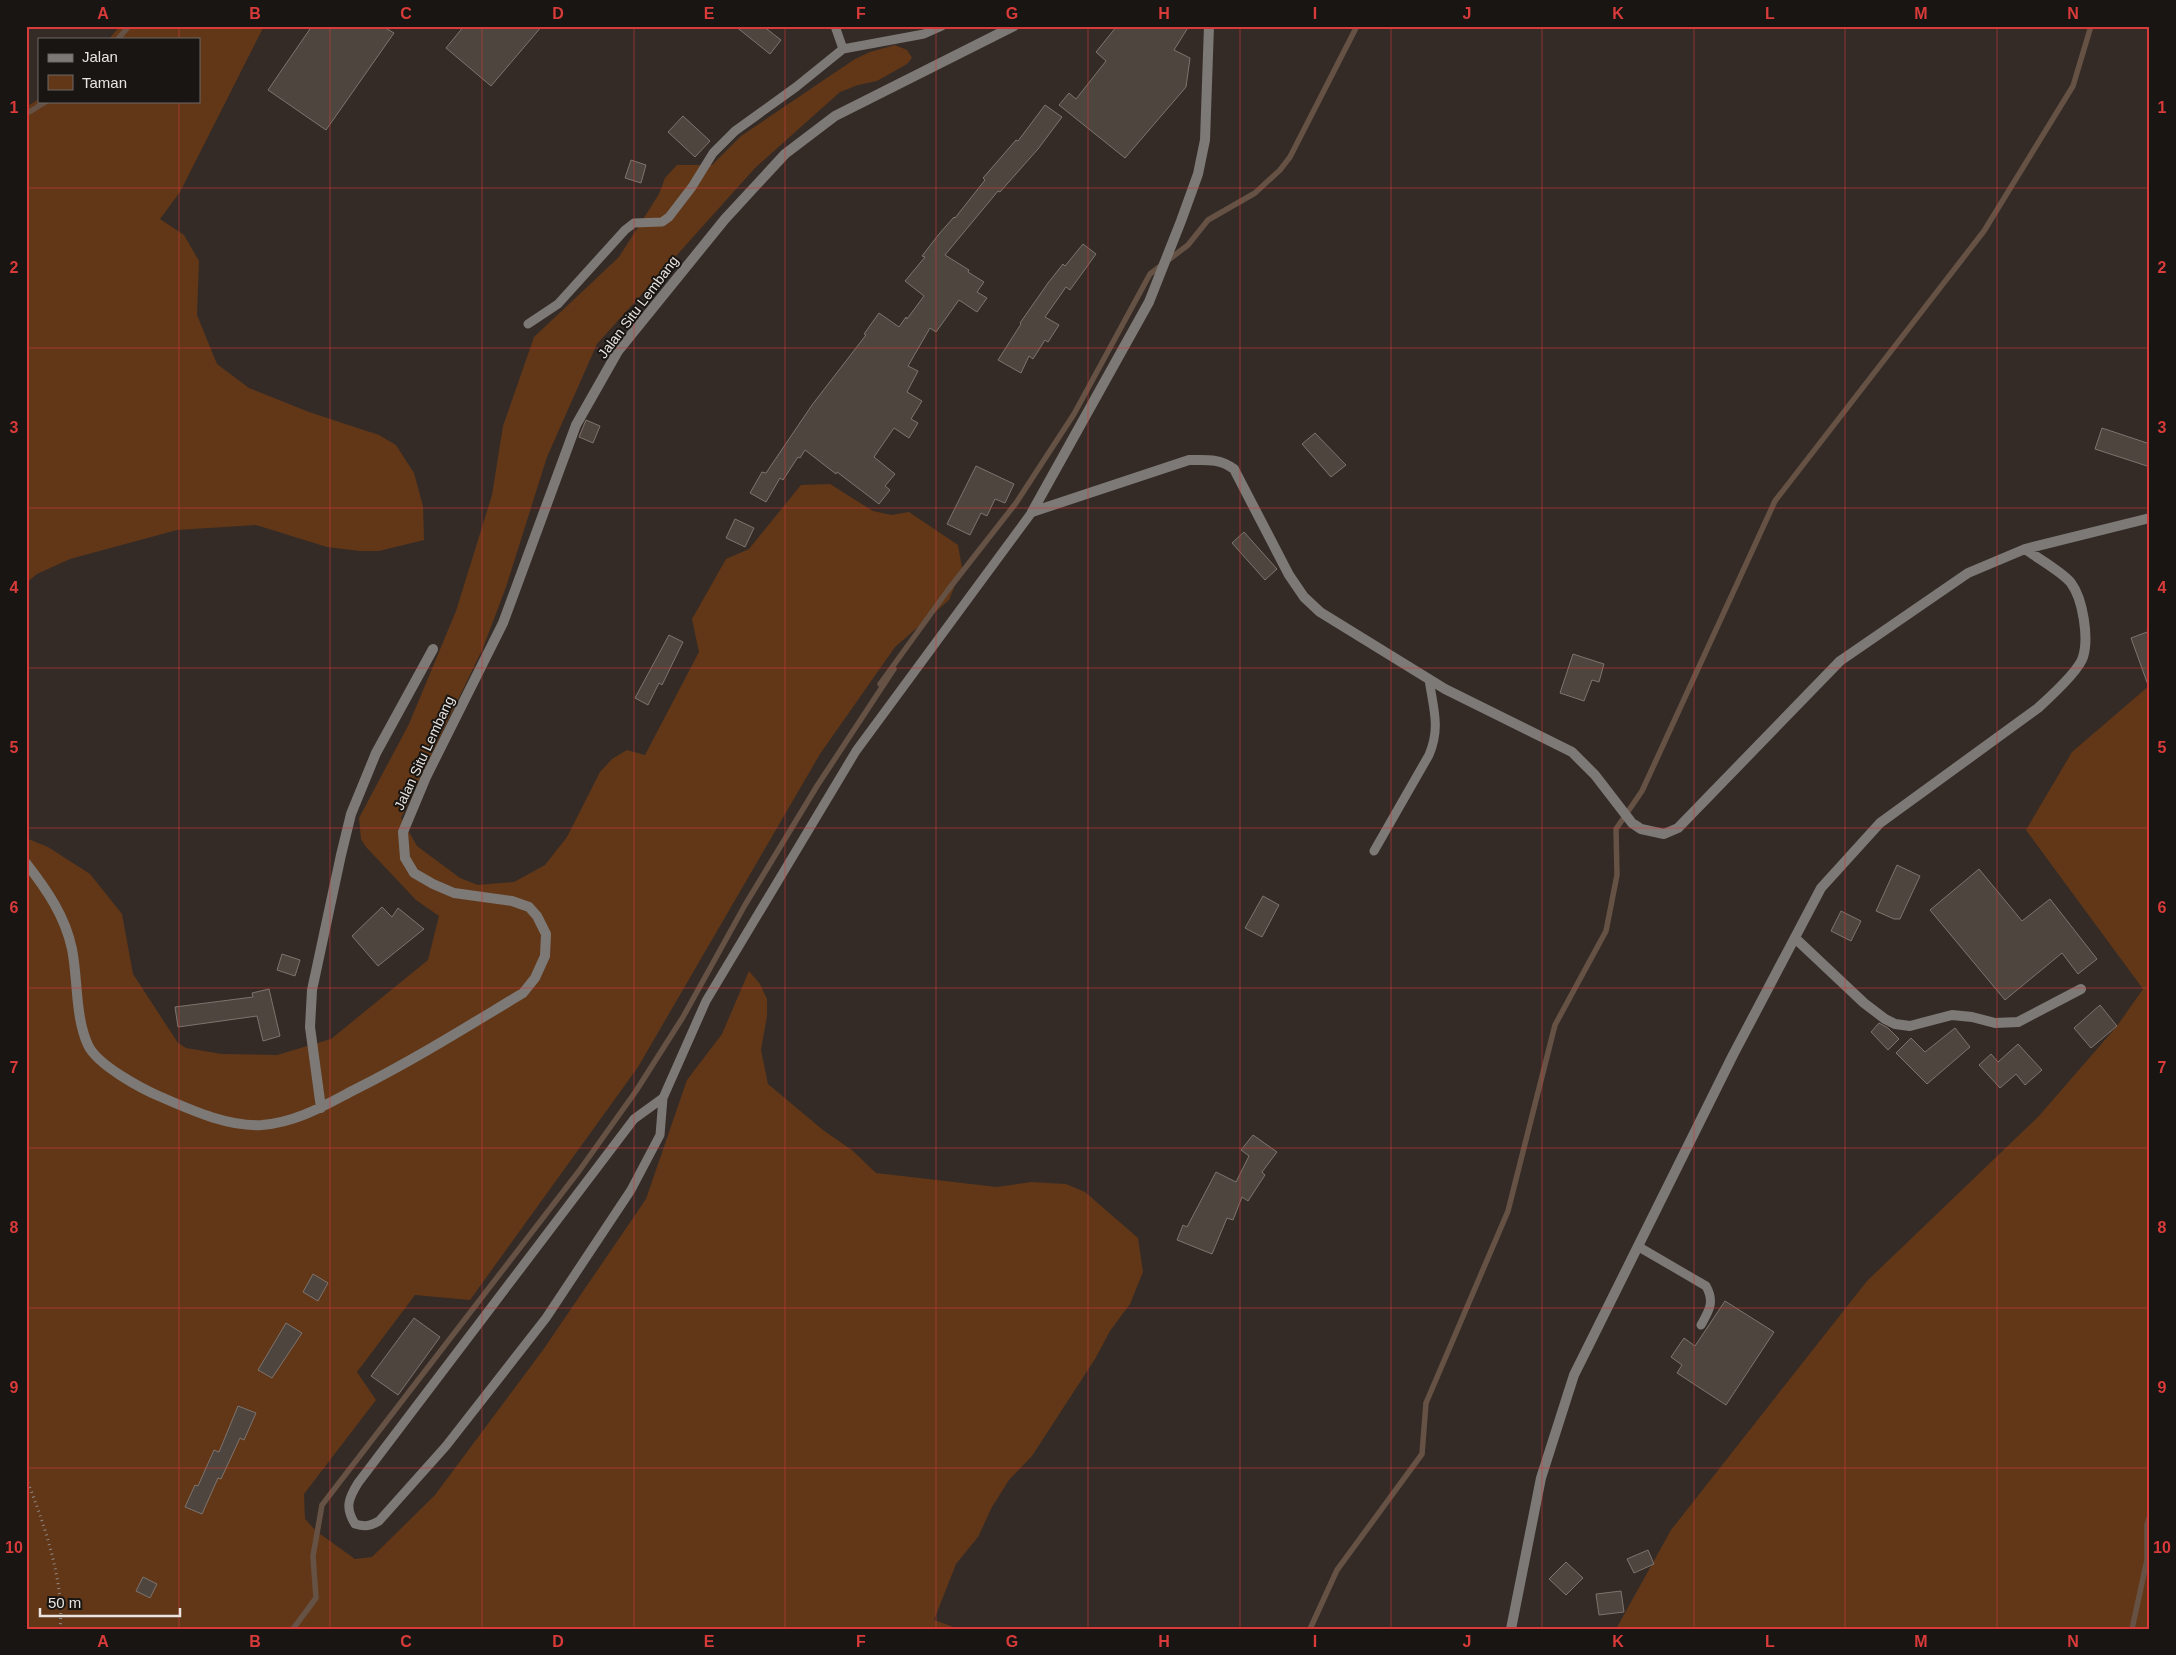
<svg xmlns="http://www.w3.org/2000/svg" width="2176" height="1655" font-family="Helvetica,sans-serif">
	<style>
		.green { fill: #613718 }
		.lines { fill: none; stroke-linecap: round; stroke-linejoin: round }
		.stream { stroke: #665244; stroke-width: 5.5 }
		.building { fill: #4f453f; stroke: #7e736d }
		.path { stroke: #918a85; stroke-width: 3; stroke-dasharray: 1 4; stroke-linecap: butt }
		.lane { stroke: #7d7976; stroke-width: 9 }
		.street { stroke: #7d7976; stroke-width: 10 }
		.grid { fill: none; stroke: #d83b3a; stroke-width: 1; stroke-opacity: 0.55 }
		.labels { text-anchor: middle; dominant-baseline: central; stroke-width: 4; stroke-linejoin: round; paint-order: stroke }
		.street-label { font-size: 14px; fill: #e9e4e0; stroke: #181512 }
		.neatline { fill: none; stroke: #d83b3a; stroke-width: 2 }
		.grid-label { font-size: 16px; text-anchor: middle; font-weight: bold; fill: #d83b3a }
	</style>
	<rect width="100%" height="100%" fill="#342b26"/>
	<path class="green" d="M120 26H264L180 192 160 219 184 235 199 261 197 315 217 364 249 388 309 412 379 435 396 445 414 473 423 506 424 540 379 551H360L327 547 256 525 177 530 70 559 37 574 26 583V107L39 99V101H199V39H109Z
		M895 45 907 50 912 58 907 64 877 81 858 85 840 92 755 168 597 344 547 457 506 587 483 648 401 818 417 846 460 878 478 885 514 882 545 865 567 837 600 772 612 759 627 750 645 755 699 652 692 619 726 559 749 549 801 485 830 484 873 511 891 515 909 512 958 545 962 568 949 600 895 647 820 754 638 1067 470 1300 415 1295 357 1372 376 1400 304 1494 305 1519 316 1531 355 1559 372 1557 435 1495 543 1350 646 1199 687 1080 722 1034 749 971 760 984 767 999V1016L761 1050 768 1084 823 1130 853 1151 876 1173 997 1187 1031 1182 1066 1184 1085 1192 1138 1238 1143 1272 1130 1304 1110 1331 1095 1359 1032 1456 1009 1480 992 1507 978 1537 956 1564 934 1620 959 1629H26V838L48 847 90 874 122 914 133 974 178 1043 186 1048 222 1054 277 1055 331 1039 428 960 439 916 416 900 366 847 361 839 359 818 409 724 456 611 492 495 503 426 534 337 619 257 659 194 665 178 677 165H712L741 136 855 59 870 52Z
		M2150 685V1629H1616L1671 1530 1867 1281 2038 1117 2117 1026 2143 989 2026 830 2072 752Z"/>
	<g class="lines">
		<path class="stream" d="M118 39 129 26
			M26 114 47 101
			M293 1629 316 1598 313 1556 322 1505 579 1171 636 1091 683 1017 745 905 817 786 894 669 880 684 948 590 1016 503 1074 414 1150 274 1188 245 1208 220 1255 193 1280 170 1290 157 1357 26
			M1310 1629 1337 1570 1422 1454 1426 1403 1508 1211 1555 1025 1606 931 1617 875 1616 829 1642 791 1775 501 1984 231 2073 86 2091 26
			M2132 1629 2147 1560V1525L2150 1515"/>
	</g>
	<path class="building" d="M312 26H382L394 33 326 130 268 90Z
		M464 26H542L491 86 446 48Z
		M735 26H763L781 40 770 54Z
		M1117 26H1189L1174 50 1190 58 1186 87 1125 158 1059 105 1069 93 1076 99 1106 61 1096 52Z
		M1045 105 1062 117 1038 149 1000 192 998 191 945 255 969 270 968 272 984 282 977 292 987 298 977 312 959 300 936 332 930 328 908 366 918 371 907 392 922 401 911 419 918 423 909 438 894 428 874 457 895 474 885 486 890 490 879 504 837 472 836 474 805 450 800 458 798 457 783 480 780 478 766 502 750 493 762 472 766 473 812 405 866 335 864 334 879 313 899 327 906 317 907 319 924 296 905 281 925 257 922 256 939 234 954 217 955 218 985 180 983 178 1016 140 1018 141Z
		M683 116 710 141 695 157 668 132Z
		M631 160 646 165 641 183 625 178Z
		M1083 244 1096 254 1070 290 1066 287 1045 317 1059 325 1048 342 1045 340 1033 359 1029 356 1021 373 998 360 1021 324 1020 323 1048 283 1063 264 1065 266Z
		M586 420 600 426 593 443 579 437Z
		M2102 428 2150 444V467L2095 449Z
		M1315 433 1346 465 1331 477 1302 444Z
		M976 466 1014 484 1005 503 995 499 987 516 981 513 970 535 947 524Z
		M735 519 754 528 745 547 726 538Z
		M1244 532 1277 569 1265 580 1232 543Z
		M2150 631V685H2148L2131 638Z
		M669 635 683 642 662 685 659 683 648 705 635 698Z
		M1573 654 1604 664 1599 682 1592 680 1584 701 1560 693Z
		M1897 865 1920 876 1900 919H1894L1876 911Z
		M1979 869 2022 921 2050 899 2097 959 2078 974 2062 953 2005 1000 1930 910Z
		M1263 896 1279 905 1262 937 1245 928Z
		M382 907 392 917 398 908 424 929 378 966 352 936Z
		M1841 911 1861 921 1851 941 1831 931Z
		M282 954 300 960 295 976 277 970Z
		M269 989 280 1036 263 1041 257 1016 178 1027 175 1007 253 997 252 993Z
		M2100 1005 2117 1026 2091 1048 2074 1028Z
		M1879 1023 1888 1028 1899 1039 1888 1050 1871 1032Z
		M1955 1028 1970 1047 1927 1084 1896 1053 1911 1038 1925 1052Z
		M2018 1044 2042 1070 2025 1085 2016 1074 2000 1088 1979 1065 1991 1054 1998 1062Z
		M1253 1135 1277 1152 1262 1172 1265 1175 1248 1201 1242 1197 1233 1220 1227 1218 1212 1254 1177 1240 1183 1225 1187 1227 1216 1172 1236 1182 1249 1156 1241 1150Z
		M313 1274 328 1283 318 1301 303 1292Z
		M1725 1301 1774 1332 1726 1405 1677 1373 1682 1365 1671 1357 1684 1338 1695 1346Z
		M414 1318 440 1337 398 1395 371 1376Z
		M286 1323 302 1333 272 1378 258 1370Z
		M238 1406 256 1413 244 1440 240 1438 221 1479 218 1478 202 1514 185 1507 195 1485 198 1486 214 1450 219 1452Z
		M1648 1550 1654 1564 1634 1573 1627 1559Z
		M1566 1562 1583 1578 1566 1595 1549 1579Z
		M143 1577 157 1584 150 1598 136 1591Z
		M1621 1591 1624 1612 1599 1615 1596 1594Z"/>
	<g class="lines">
		<path class="path" d="M26 1478C43 1520 65 1583 60 1629"/>
		<path class="lane" d="M835 26 843 49 924 34 942 26
			M528 324 558 304 625 230 634 223 662 222 669 217 692 187 713 153 735 131 796 87 843 49
			M1374 851 1429 755C1441 727 1433 708 1429 679
			M663 1098 634 1119 358 1483C348 1499 345 1508 355 1524 365 1527 370 1526 379 1521L446 1446 546 1318 631 1190 660 1135 663 1098 706 1001 856 751 1032 512
			M1639 1247 1706 1286C1715 1302 1709 1311 1701 1325"/>
		<path class="street" d="M1032 512 1189 460C1206 460 1219 458 1234 469L1289 575 1304 597 1320 612 1445 689 1572 752 1595 775 1632 823 1641 829 1664 834 1678 828 1840 661 1968 573 2025 549 2150 518
			M1032 512 1149 302 1181 221 1198 174 1205 140 1209 26
			M26 863C47 890 65 916 72 949 78 979 75 1017 88 1045 97 1065 142 1089 161 1097 191 1110 228 1127 262 1125 298 1122 325 1105 356 1089 414 1060 468 1026 523 993L535 978 545 956 546 934 537 916 529 907 512 901 454 893 433 884 414 873 405 858 403 832 426 777 503 623 576 425 618 351 725 219 785 154 835 116 1014 26
			M1795 938 1864 1003 1885 1019 1895 1024 1910 1026 1952 1015 1972 1017 1995 1023 2018 1022 2081 989
			M321 1108 310 1027 312 990 341 855 351 814 376 753 433 649
			M1511 1629 1541 1478 1574 1375 1733 1055 1821 888 1880 823 2038 708C2049 698 2079 671 2083 657 2089 638 2083 599 2071 583 2064 573 2036 557 2025 549"/>
	</g>
	<path class="grid" d="M179 26V39M330 26V1629M482 26V1629M634 26V1629M785 26V1629M936 26V1629M1088 26V1629M1240 26V1629M1391 26V1629M1542 26V1629M1694 26V1629M1845 26V1629M1997 26V1629M179 101V1629M26 188H2150M26 348H2150M26 508H2150M26 668H2150M26 828H2150M26 988H2150M26 1148H2150M26 1308H2150M26 1468H2150"/>
	<g class="labels">
		<g class="street-label">
			<text transform="translate(638 307) rotate(-53)">Jalan Situ Lembang</text>
			<text transform="translate(424 753) rotate(-65)">Jalan Situ Lembang</text>
		</g>
	</g>
	<rect width="2176" height="1655" fill="none" stroke="#181512" stroke-width="55"/>
	<rect x="38" y="38" width="162" height="65" fill="#181512" stroke="#6c6864"/>
	<rect x="48" y="54" width="25" height="8" fill="#7d7976" stroke="#6c6864"/>
	<text x="82" y="62" font-size="15" fill="#e9e4e0">Jalan</text>
	<rect x="48" y="75" width="25" height="15" fill="#613718" stroke="#6c6864"/>
	<text x="82" y="88" font-size="15" fill="#e9e4e0">Taman</text>
	<path d="M40 1608v8h140v-8" fill="none" stroke="#e9e4e0" stroke-width="2.5"/>
	<text x="48" y="1608" font-size="15" fill="#e9e4e0" stroke="#181512" stroke-width="4" paint-order="stroke">50 m</text>
	<rect x="28" y="28" width="2120" height="1600" class="neatline"/>
	<g class="grid-label">
		<text x="103" y="19">A</text>
		<text x="255" y="19">B</text>
		<text x="406" y="19">C</text>
		<text x="558" y="19">D</text>
		<text x="709" y="19">E</text>
		<text x="861" y="19">F</text>
		<text x="1012" y="19">G</text>
		<text x="1164" y="19">H</text>
		<text x="1315" y="19">I</text>
		<text x="1467" y="19">J</text>
		<text x="1618" y="19">K</text>
		<text x="1770" y="19">L</text>
		<text x="1921" y="19">M</text>
		<text x="2073" y="19">N</text>
		<text x="14" y="113">1</text>
		<text x="2162" y="113">1</text>
		<text x="14" y="273">2</text>
		<text x="2162" y="273">2</text>
		<text x="14" y="433">3</text>
		<text x="2162" y="433">3</text>
		<text x="14" y="593">4</text>
		<text x="2162" y="593">4</text>
		<text x="14" y="753">5</text>
		<text x="2162" y="753">5</text>
		<text x="14" y="913">6</text>
		<text x="2162" y="913">6</text>
		<text x="14" y="1073">7</text>
		<text x="2162" y="1073">7</text>
		<text x="14" y="1233">8</text>
		<text x="2162" y="1233">8</text>
		<text x="14" y="1393">9</text>
		<text x="2162" y="1393">9</text>
		<text x="14" y="1553">10</text>
		<text x="2162" y="1553">10</text>
		<text x="103" y="1647">A</text>
		<text x="255" y="1647">B</text>
		<text x="406" y="1647">C</text>
		<text x="558" y="1647">D</text>
		<text x="709" y="1647">E</text>
		<text x="861" y="1647">F</text>
		<text x="1012" y="1647">G</text>
		<text x="1164" y="1647">H</text>
		<text x="1315" y="1647">I</text>
		<text x="1467" y="1647">J</text>
		<text x="1618" y="1647">K</text>
		<text x="1770" y="1647">L</text>
		<text x="1921" y="1647">M</text>
		<text x="2073" y="1647">N</text>
	</g>
</svg>
